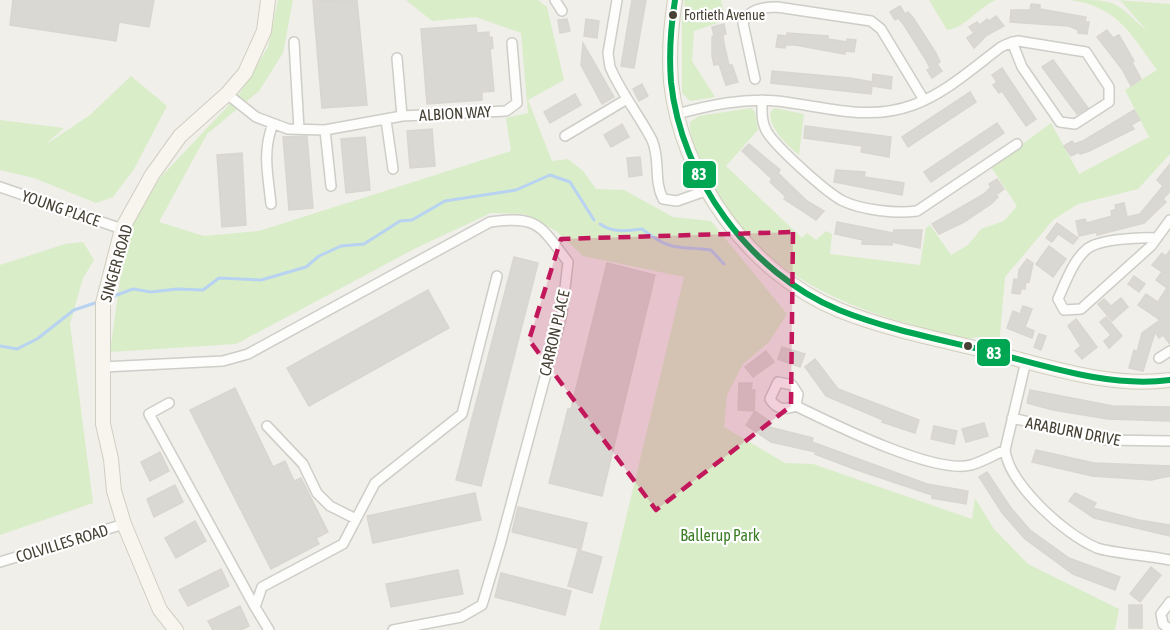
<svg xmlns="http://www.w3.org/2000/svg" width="1170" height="630" font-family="'Asap Condensed',sans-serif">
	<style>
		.green { fill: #d9edc8 }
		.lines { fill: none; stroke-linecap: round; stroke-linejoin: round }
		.stream { stroke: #b7d3f1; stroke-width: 3 }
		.building { fill: #dad8d2; stroke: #d9d6cf; stroke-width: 1.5 }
		.street-casing { stroke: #cecdc7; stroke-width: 12 }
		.secondary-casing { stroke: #d0cec0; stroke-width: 16 }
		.street { stroke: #fdfdfc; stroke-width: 9 }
		.secondary { stroke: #f7f5ee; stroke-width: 14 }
		.bus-1-casing { stroke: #fff; stroke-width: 10 }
		.bus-1 { stroke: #00a651; stroke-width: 6 }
		.marked { fill: #c2185b; fill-opacity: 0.2; stroke: #c2185b; stroke-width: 4.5; stroke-dasharray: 12 8; stroke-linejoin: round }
		.bus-dot { fill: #474235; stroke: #fff; stroke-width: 2 }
		.labels { text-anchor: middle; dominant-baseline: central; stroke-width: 4.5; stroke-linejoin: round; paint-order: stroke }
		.bus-label { font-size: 14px; fill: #474235; stroke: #fff; text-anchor: start }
		.street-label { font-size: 16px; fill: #474235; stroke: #fff }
		.park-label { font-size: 16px; fill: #3b7c25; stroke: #fff }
		.line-badge { stroke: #fff; stroke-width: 2 }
		.badge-label { font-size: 16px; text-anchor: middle; font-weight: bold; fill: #fff }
	</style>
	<rect width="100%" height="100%" fill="#f0efea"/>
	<path class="green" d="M278 0H293L283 53 259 91 207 134 159 222 204 236 259 231 511 151 506 118 528 113 521 33 476 17 432 21 406 0H538L547 7 564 80 528 100 552 161 568 159 583 171 596 189 624 190 673 217 711 221 787 314 769 342 743 364 727 395 724 427 785 463 813 464 972 519 975 498 994 529 1028 564 1119 609 1115 630H599L684 277 583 256 556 231 525 214 491 213 416 248 236 344 110 352 125 243 139 209 161 177 240 93 268 47Z
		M684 0H721L726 20 694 31 692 61 715 97 690 101 682 93V16L685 15Z
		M929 0H996C977 8 967 27 947 30Z
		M1070 0C1118 0 1113 0 1148 32L1121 1 1116 0 1170 4V154L1138 189 1078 204 1053 220 1005 277 999 347 981 342V337C975 337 970 339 963 339 944 338 924 328 906 323 817 298 741 255 704 166 698 152 688 137 690 122L699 116 751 108 755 112 758 130 726 166 802 238 807 233 816 240 826 231 832 234 830 254 920 265 926 228 930 225 951 255 968 245 981 229 1004 221 1017 206 991 167 1051 123 1079 174 1149 137 1125 90 1157 70C1131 34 1117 6 1070 0Z
		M131 76 167 106 134 169 113 197 96 203 34 178 0 170V120L64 128 45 145 90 115Z
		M774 108 804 114 799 155C786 144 771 131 770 113Z
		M83 242 94 260 83 278 70 324 93 503 0 535V265L65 244Z"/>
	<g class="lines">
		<path class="stream" d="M600 224C613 233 627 231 642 229 672 252 676 246 711 250L724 264
			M114 296 133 289 151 292 177 289 203 290 219 278 261 280 306 267 319 256 341 246 364 244 400 221 412 220 445 201 516 190 550 175 570 182 594 220
			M0 346 17 349 37 339 74 310 95 303"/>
	</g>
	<path class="building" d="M13 0H154L149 27 119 22 116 41 10 25Z
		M357 0 367 105 322 108 313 1Z
		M632 0H646L634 68 621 66Z
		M1031 4 1040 5V9L1086 17 1085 22H1089L1087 34 1078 33V30L1069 26 1010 22 1011 10H1030Z
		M900 6 905 14 908 12 914 19 936 53 940 62 937 64 942 71 932 78 927 70 930 68 926 60 904 25 898 18 895 20 890 12Z
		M996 16 1004 26 987 35 974 48 967 38 974 33 969 27 977 22 980 25 987 19 989 21Z
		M567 19 570 31 560 33 558 20Z
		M586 19 599 21 597 38 584 36Z
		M724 24 726 34H723L724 44 729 65H732L738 82 726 85 719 64 714 65 712 56V37L714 36 712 27Z
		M476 25 477 33 489 32V38L492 37 493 48 490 49 494 91 482 92V100L427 104 421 29Z
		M1107 30 1113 38 1119 35 1134 61 1132 62 1141 79 1131 86 1122 69 1097 37Z
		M787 33 828 36V39L847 42V39L856 40 854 52 845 51V54L795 45H786L785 48 776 47 778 35 787 36Z
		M583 43 614 97 602 104 581 65Z
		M1053 60 1088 108 1077 114 1042 67Z
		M1002 68 1036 119 1026 126 1002 91 999 93 993 85 997 82 992 75Z
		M772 71 850 78 872 82V85L873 74 892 77 891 89 872 86 871 94 771 83Z
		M642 84 648 96 639 101 633 89Z
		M970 92 976 102 908 147 902 137Z
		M575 94 581 105 550 123 544 112Z
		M1134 110 1140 120 1131 125 1134 129 1089 151 1080 154 1079 152 1071 156 1064 146 1072 141 1074 144 1083 141Z
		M997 123 1004 133 931 182 924 172Z
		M622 124 629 137 611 147 604 135Z
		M805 126 891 137 889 157 861 152 862 146 804 138Z
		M432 129 435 166 410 168 407 131Z
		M307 136 313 208 289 210 283 137Z
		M365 137 370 190 346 193 341 139Z
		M749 144 780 170 778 173 807 201 824 211 816 220 784 199 786 197 770 182 772 179 742 151Z
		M242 153 246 225 222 227 217 155Z
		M640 157 642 175 629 177 627 158Z
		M1170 164V191L1163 199 1166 202 1144 223 1097 235V232L1079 236 1076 221 1085 219 1087 223 1112 216 1111 211 1116 209 1115 205 1124 203 1127 217 1140 214 1163 186 1157 180Z
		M836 170 865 172 864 177 904 183 902 195 834 182Z
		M997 179 1004 189 996 195 998 197 991 204 964 222 939 234 932 224 984 194 991 187 989 184Z
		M837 222 893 233 894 230H922L920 248 892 242V245L862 244 863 240 835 234Z
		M1057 223 1078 238 1073 244 1058 234 1052 242 1046 238Z
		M1049 246 1066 259 1053 277 1036 264Z
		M1170 250V344L1163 335 1159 338 1155 332 1143 371 1129 368 1134 350 1137 352 1142 333 1160 320 1138 305 1146 294 1158 302 1167 288 1156 280 1162 272 1152 265 1162 253 1166 256Z
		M514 257 538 263 481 486 456 480Z
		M1027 259 1033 263 1029 282 1026 281 1025 289H1021L1020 294 1012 293 1014 279 1018 280 1019 270Z
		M607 263 655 275 602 496 549 483 568 409H571Z
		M1134 276 1145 284 1139 292 1128 284Z
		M428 290 449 328 309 406 287 368Z
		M1121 298 1128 307 1112 321 1098 304 1104 299 1111 306Z
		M1023 306 1032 309 1025 327 1034 331 1032 338 1007 328 1013 311 1020 314Z
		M1106 317 1122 336 1109 348 1104 341 1111 335 1100 322Z
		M1076 319 1097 347 1082 359 1075 351 1081 346 1068 326Z
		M1039 334 1046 336 1041 350 1034 347Z
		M782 347 805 354 800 367 778 359Z
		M766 351 774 362 753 377 745 367Z
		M815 359 838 389 919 420 915 433 882 422 883 420 826 396 805 367Z
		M739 383H752L751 390H755L754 411 738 410Z
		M235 388 273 467 285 461 294 481 301 478 328 532 316 538 319 544 271 569 190 410Z
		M1030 390 1113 406 1170 407V421L1108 419 1053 410 1027 403Z
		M755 411 772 423 769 427 813 438 812 442 927 484 968 491 966 504 932 498V495L854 469 815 454 816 452 771 442 746 425Z
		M984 423 988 436 966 442 962 429Z
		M934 426 957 431 954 444 931 439Z
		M1036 450 1094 463 1170 466V476L1151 480 1092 476 1032 462Z
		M160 452 169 471 150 481 141 462Z
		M987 472 1011 508 1030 530 1069 558 1120 577 1115 590 1073 574 1025 539 1003 514 979 477Z
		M175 485 183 502 154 517 147 499Z
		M475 493 481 520 373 543 367 516Z
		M1075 493 1096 503 1093 508 1139 520 1170 525V536L1094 518 1069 501Z
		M518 507 587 523 581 549 512 532Z
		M195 521 206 541 176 558 165 538Z
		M578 550 602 557 592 593 568 586Z
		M1151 567 1161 575 1140 602 1130 594Z
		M221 569 229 586 188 606 179 590Z
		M458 570 463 594 391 607 386 584Z
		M501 573 571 591 565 615 495 597Z
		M1129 605H1142V628H1129Z
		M240 606 249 626 241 630H213L208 621Z"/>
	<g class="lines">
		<defs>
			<path id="street" d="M555 0 562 11
				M617 0 608 53 610 67C621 93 639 115 652 140 661 161 653 179 663 199L677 201 708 190
				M294 42 299 129
				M397 58 402 116
				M755 79 743 23C748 9 764 7 777 7L871 21 881 29 924 100
				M227 94 256 117 288 129 325 130 402 116 506 111 517 103 512 43
				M762 100C762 111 761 122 767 132 777 148 827 193 843 201 862 210 896 214 917 211L1017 144
				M677 114C710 105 743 98 777 101 823 106 867 122 913 105 946 93 974 67 1001 47 1007 44 1012 42 1018 41L1086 52 1109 87V102L1075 124 1060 122 1022 67 1012 42
				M386 120 393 169
				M325 130 331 186
				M565 136 627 99
				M0 187 122 229
				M271 204C268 175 262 151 273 124
				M1157 238C1141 237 1099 239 1087 249 1073 260 1065 284 1058 299L1064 310 1081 309 1151 246 1170 220
				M1159 358 1170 351
				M1026 361 1005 450C1009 484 1065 535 1097 548 1111 553 1152 556 1170 560
				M103 367 223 361 248 354 490 222C538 215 541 226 568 262L562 314 500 545 482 605 461 617 393 630
				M778 382 792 385 798 394 796 406C784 410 777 410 770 399Z
				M169 403 149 414 255 607
				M796 406C831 423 935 475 971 465 982 462 994 455 1005 450
				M1012 418 1106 440 1170 441
				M267 426 303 464 317 493 330 506 356 519
				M0 562 124 524
				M1170 602 1161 614 1163 624 1170 630
				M269 630 255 607 262 587 343 544 375 483 462 414 497 276"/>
			<path id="secondary" d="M675 0C671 25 669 56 671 82 681 177 749 273 839 310 886 329 938 339 987 351 1046 366 1109 388 1170 380
				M176 630 160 610 124 524 114 491 111 459 103 424V303L122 229 152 175 180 136 227 94 245 73 264 31 268 0"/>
		</defs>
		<use href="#street" class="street-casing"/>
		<use href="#secondary" class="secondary-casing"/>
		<use href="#street" class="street"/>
		<use href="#secondary" class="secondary"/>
		<defs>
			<path id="bus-1" d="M675 0C671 25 669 56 671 82 681 177 749 273 839 310 886 329 938 339 987 351 1046 366 1109 388 1170 380"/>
		</defs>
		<use href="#bus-1" class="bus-1-casing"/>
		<use href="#bus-1" class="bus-1"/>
	</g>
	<path class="marked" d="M793 232 791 406 656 510 529 340 561 239Z"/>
	<g class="bus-dot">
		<circle cx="673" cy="15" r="5"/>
		<circle cx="968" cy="346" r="5"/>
	</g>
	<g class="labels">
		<g class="bus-label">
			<text x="684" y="15">Fortieth Avenue</text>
		</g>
		<g class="street-label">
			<text transform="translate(455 113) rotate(-3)">ALBION WAY</text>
			<text transform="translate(61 208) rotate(19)">YOUNG PLACE</text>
			<text transform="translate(116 263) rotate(-74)">SINGER ROAD</text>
			<text transform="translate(554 333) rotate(-77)">CARRON PLACE</text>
			<text transform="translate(1073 431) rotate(11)">ARABURN DRIVE</text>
			<text transform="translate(62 543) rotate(-17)">COLVILLES ROAD</text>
		</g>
		<g class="park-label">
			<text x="720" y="535">Ballerup Park</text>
		</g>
	</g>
	<g class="line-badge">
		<rect x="682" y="160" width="35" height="29" rx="6" fill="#00a651"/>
		<rect x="976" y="338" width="35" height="29" rx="6" fill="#00a651"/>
	</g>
	<g class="badge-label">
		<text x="699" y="180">83</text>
		<text x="994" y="359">83</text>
	</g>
</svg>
